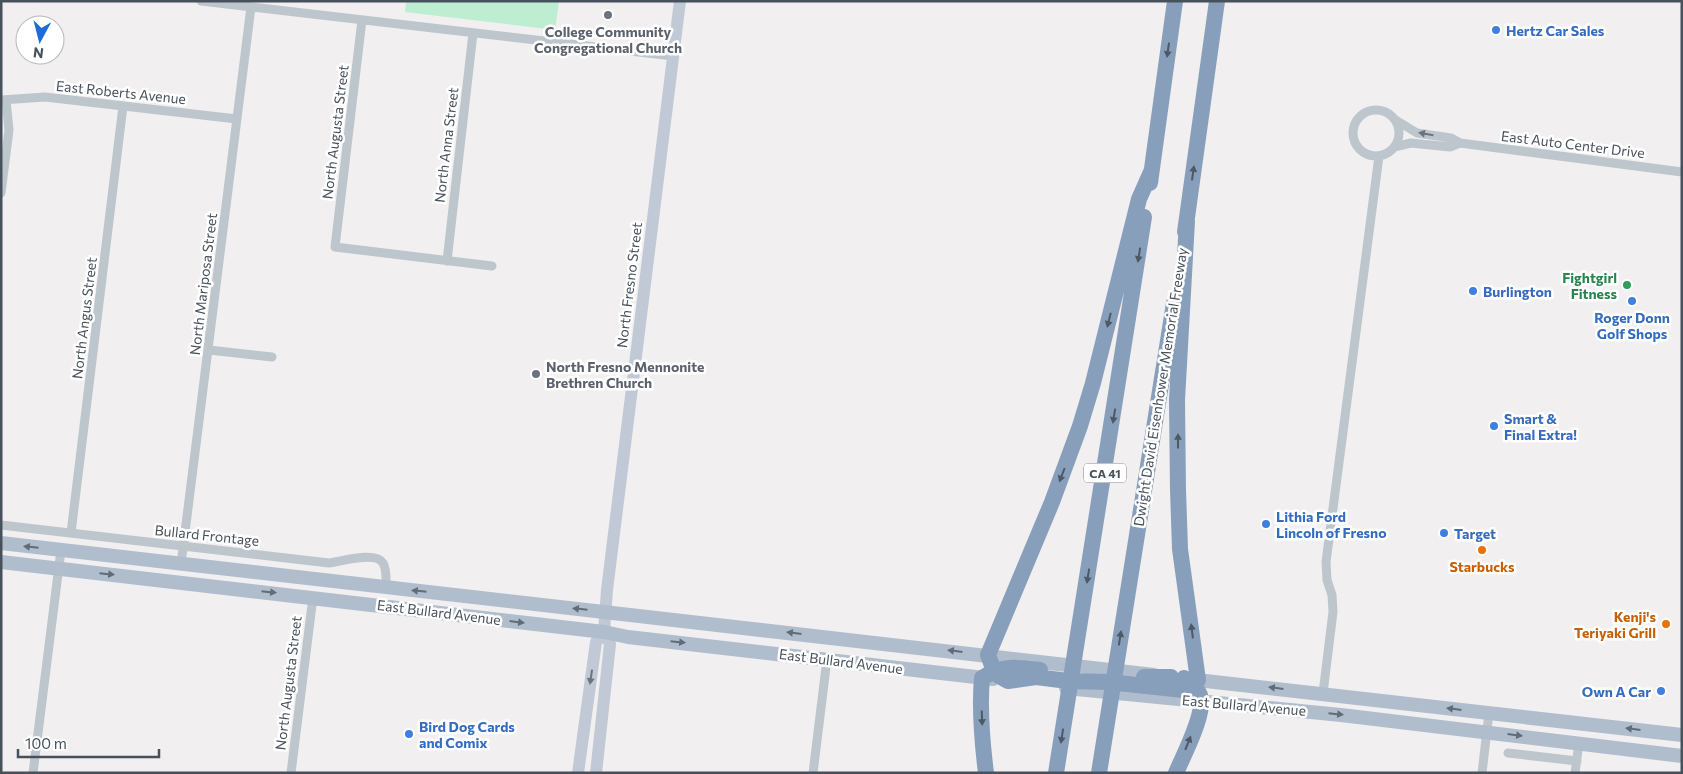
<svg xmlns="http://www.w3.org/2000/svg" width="1683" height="774" font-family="Commissioner,sans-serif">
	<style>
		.green { fill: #beeed2 }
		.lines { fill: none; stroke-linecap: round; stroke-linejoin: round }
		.street { stroke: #bdc6cd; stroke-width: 9 }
		.secondary { stroke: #c0c9d5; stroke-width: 12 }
		.primary { stroke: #afbdcd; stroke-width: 14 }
		.highway { stroke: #889fbc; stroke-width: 16 }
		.oneway { fill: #4e5966 }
		.oneway2 { fill: #6a747e }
		.oneway3 { fill: #616c78 }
		.oneway4 { fill: #6b7580 }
		.worship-dot { fill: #6b7280; stroke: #fff; stroke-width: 2 }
		.shop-dot { fill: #3f7fe0; stroke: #fff; stroke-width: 2 }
		.leisure-dot { fill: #2e9e5b; stroke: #fff; stroke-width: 2 }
		.food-dot { fill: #e8710a; stroke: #fff; stroke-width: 2 }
		.labels { text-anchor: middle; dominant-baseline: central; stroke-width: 5; stroke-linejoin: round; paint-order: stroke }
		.shield { fill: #fff; stroke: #7e858d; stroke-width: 1 }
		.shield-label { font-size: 12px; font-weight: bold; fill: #47515c }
		.shop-label { font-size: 14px; font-weight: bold; fill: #366cbe; stroke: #fff; text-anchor: start }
		.worship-label { font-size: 14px; font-weight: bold; fill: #5b616d; stroke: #fff }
		.street-label { font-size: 14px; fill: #47515c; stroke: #fff }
		.leisure-label { font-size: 14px; font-weight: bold; fill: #27864d; stroke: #fff; text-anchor: end }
		.food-label { font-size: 14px; font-weight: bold; fill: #c56008; stroke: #fff }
	</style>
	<rect width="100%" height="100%" fill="#f1efef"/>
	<path class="green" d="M406 1H559L555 30 405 12Z"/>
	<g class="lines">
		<path class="street" d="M201 1 673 56
			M362 20 335 247 492 266
			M1 100 45 97 237 119
			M1353 133a23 23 0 1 1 46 0a23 23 0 1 1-46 0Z
			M1394 119 1417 133 1451 138 1460 143 1682 172
			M1394 147 1411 143 1450 147 1460 143
			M1 193 9 130 6 100
			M447 261 473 33
			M209 350 272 357
			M1 525 329 563C342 561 376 551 383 563 387 570 386 580 386 587
			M71 533 123 106
			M181 564 251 7
			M1323 693 1333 612 1332 595 1327 580 1326 562 1379 156
			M1508 753 1577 761
			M33 773 61 550
			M291 773 313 597
			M813 773 827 659
			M1482 773 1489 713
			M1575 773 1579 743"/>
		<path class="secondary" d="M578 773 596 642 604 632
			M596 773 610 644 604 632 607 590 680 1"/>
		<path class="primary" d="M1 543 1154 675
			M1 562 604 632 628 637 993 679
			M1188 679 1682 735
			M1066 688 1341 715 1682 756"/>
		<path class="highway" d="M1151 172 1139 199 1093 383 1080 426 1052 502 988 655 994 671 999 676 1008 681 1036 677 1068 681 1109 682 1183 690 1194 686 1198 680 1180 549 1178 490 1177 400 1187 221
			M1150 183 1175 1
			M1185 232 1217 1
			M1144 677H1171
			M986 773C982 741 979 710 982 678 1003 665 1016 667 1040 670
			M1056 773 1144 217
			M1099 773 1174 303
			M1176 773C1183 756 1207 711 1200 695 1197 688 1190 683 1184 678"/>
	</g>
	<defs><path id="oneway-solid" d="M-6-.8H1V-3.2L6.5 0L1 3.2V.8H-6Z" transform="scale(1.25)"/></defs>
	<g class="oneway">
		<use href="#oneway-solid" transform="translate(1168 50) rotate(98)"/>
		<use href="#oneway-solid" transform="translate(1193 173) rotate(-82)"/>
		<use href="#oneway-solid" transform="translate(1139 255) rotate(99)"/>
		<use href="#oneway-solid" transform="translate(1109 320) rotate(104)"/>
		<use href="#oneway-solid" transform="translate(1114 416) rotate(99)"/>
		<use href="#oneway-solid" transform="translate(1178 441) rotate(-90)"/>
		<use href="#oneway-solid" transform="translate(1062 475) rotate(111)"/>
		<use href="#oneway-solid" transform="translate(1088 576) rotate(99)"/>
		<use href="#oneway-solid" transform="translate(1192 631) rotate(-97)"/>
		<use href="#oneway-solid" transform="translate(1120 638) rotate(-81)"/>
		<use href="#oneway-solid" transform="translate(982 718) rotate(88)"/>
		<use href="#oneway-solid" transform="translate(1062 736) rotate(99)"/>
		<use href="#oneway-solid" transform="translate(1188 743) rotate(-68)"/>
	</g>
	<use class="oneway2" href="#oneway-solid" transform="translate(1426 134) rotate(-170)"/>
	<g class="oneway3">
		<use href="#oneway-solid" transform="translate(31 547) rotate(-174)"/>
		<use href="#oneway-solid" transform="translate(107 574) rotate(6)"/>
		<use href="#oneway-solid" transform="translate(419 591) rotate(-174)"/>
		<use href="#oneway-solid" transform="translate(269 592) rotate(6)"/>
		<use href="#oneway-solid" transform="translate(580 609) rotate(-174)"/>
		<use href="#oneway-solid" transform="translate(517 622) rotate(7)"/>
		<use href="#oneway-solid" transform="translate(794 633) rotate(-173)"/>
		<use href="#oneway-solid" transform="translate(678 642) rotate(6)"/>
		<use href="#oneway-solid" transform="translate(955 651) rotate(-173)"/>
		<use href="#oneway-solid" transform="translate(1276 688) rotate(-173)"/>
		<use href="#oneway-solid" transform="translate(1454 709) rotate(-173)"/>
		<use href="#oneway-solid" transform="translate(1336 714) rotate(6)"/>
		<use href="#oneway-solid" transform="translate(1633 729) rotate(-173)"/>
		<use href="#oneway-solid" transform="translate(1515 735) rotate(7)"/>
	</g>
	<use class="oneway4" href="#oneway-solid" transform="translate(591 677) rotate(98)"/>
	<g class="worship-dot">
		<circle cx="608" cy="15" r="5"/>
		<circle cx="536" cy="374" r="5"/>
	</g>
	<g class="shop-dot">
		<circle cx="1496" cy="30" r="5"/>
		<circle cx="1473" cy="291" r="5"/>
		<circle cx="1632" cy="301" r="5"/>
		<circle cx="1494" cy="426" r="5"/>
		<circle cx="1266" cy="524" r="5"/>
		<circle cx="1444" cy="533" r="5"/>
		<circle cx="1661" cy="691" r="5"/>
		<circle cx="409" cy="734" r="5"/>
	</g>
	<circle class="leisure-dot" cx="1627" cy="285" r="5"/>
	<g class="food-dot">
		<circle cx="1482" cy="550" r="5"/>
		<circle cx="1666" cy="624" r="5"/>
	</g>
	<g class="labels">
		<rect class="shield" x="1084" y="463.5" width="42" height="19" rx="4"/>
		<g class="shield-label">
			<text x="1105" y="473">CA 41</text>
		</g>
		<g class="shop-label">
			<text x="1506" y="30">Hertz Car Sales</text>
			<text x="1483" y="291">Burlington</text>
			<text x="1632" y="317" text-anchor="middle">Roger Donn<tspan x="1632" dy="16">Golf Shops</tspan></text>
			<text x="1504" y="418">Smart &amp;<tspan x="1504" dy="16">Final Extra!</tspan></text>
			<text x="1276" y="516">Lithia Ford<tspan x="1276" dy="16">Lincoln of Fresno</tspan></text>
			<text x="1454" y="533">Target</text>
			<text x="1651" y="691" text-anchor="end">Own A Car</text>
			<text x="419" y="726">Bird Dog Cards<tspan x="419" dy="16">and Comix</tspan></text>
		</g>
		<g class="worship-label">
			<text x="608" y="31">College Community<tspan x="608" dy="16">Congregational Church</tspan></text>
			<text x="546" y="366" text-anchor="start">North Fresno Mennonite<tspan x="546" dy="16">Brethren Church</tspan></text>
		</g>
		<g class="street-label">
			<text transform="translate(121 92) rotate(6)">East Roberts Avenue</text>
			<text transform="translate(335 132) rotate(-83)">North Augusta Street</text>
			<text transform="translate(1573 144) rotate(7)">East Auto Center Drive</text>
			<text transform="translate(446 145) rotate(-83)">North Anna Street</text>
			<text transform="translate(203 284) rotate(-83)">North Mariposa Street</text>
			<text transform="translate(629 285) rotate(-83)">North Fresno Street</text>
			<text transform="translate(84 318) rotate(-83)">North Angus Street</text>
			<text transform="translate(1160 387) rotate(-81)">Dwight David Eisenhower Memorial Freeway</text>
			<text transform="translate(207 535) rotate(6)">Bullard Frontage</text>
			<text transform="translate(439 612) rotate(7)">East Bullard Avenue</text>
			<text transform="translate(841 661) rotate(7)">East Bullard Avenue</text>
			<text transform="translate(288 683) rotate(-83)">North Augusta Street</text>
			<text transform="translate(1244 705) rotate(5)">East Bullard Avenue</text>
		</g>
		<g class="leisure-label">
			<text x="1617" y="277">Fightgirl<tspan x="1617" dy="16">Fitness</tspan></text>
		</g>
		<g class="food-label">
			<text x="1482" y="566">Starbucks</text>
			<text x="1656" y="616" text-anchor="end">Kenji's<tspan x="1656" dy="16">Teriyaki Grill</tspan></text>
		</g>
	</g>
	<rect width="1683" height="774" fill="none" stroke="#47515c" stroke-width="5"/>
	<g transform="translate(40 40) rotate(187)"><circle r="24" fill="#ffffff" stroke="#b5b9be"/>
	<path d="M0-4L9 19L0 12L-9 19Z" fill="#1d6add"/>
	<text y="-8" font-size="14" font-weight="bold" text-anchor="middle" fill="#47515c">N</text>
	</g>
	<path d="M18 749v8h141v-8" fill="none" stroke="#47515c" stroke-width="2.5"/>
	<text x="25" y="749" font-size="15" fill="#47515c" stroke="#ffffff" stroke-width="4" paint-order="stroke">100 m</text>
</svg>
